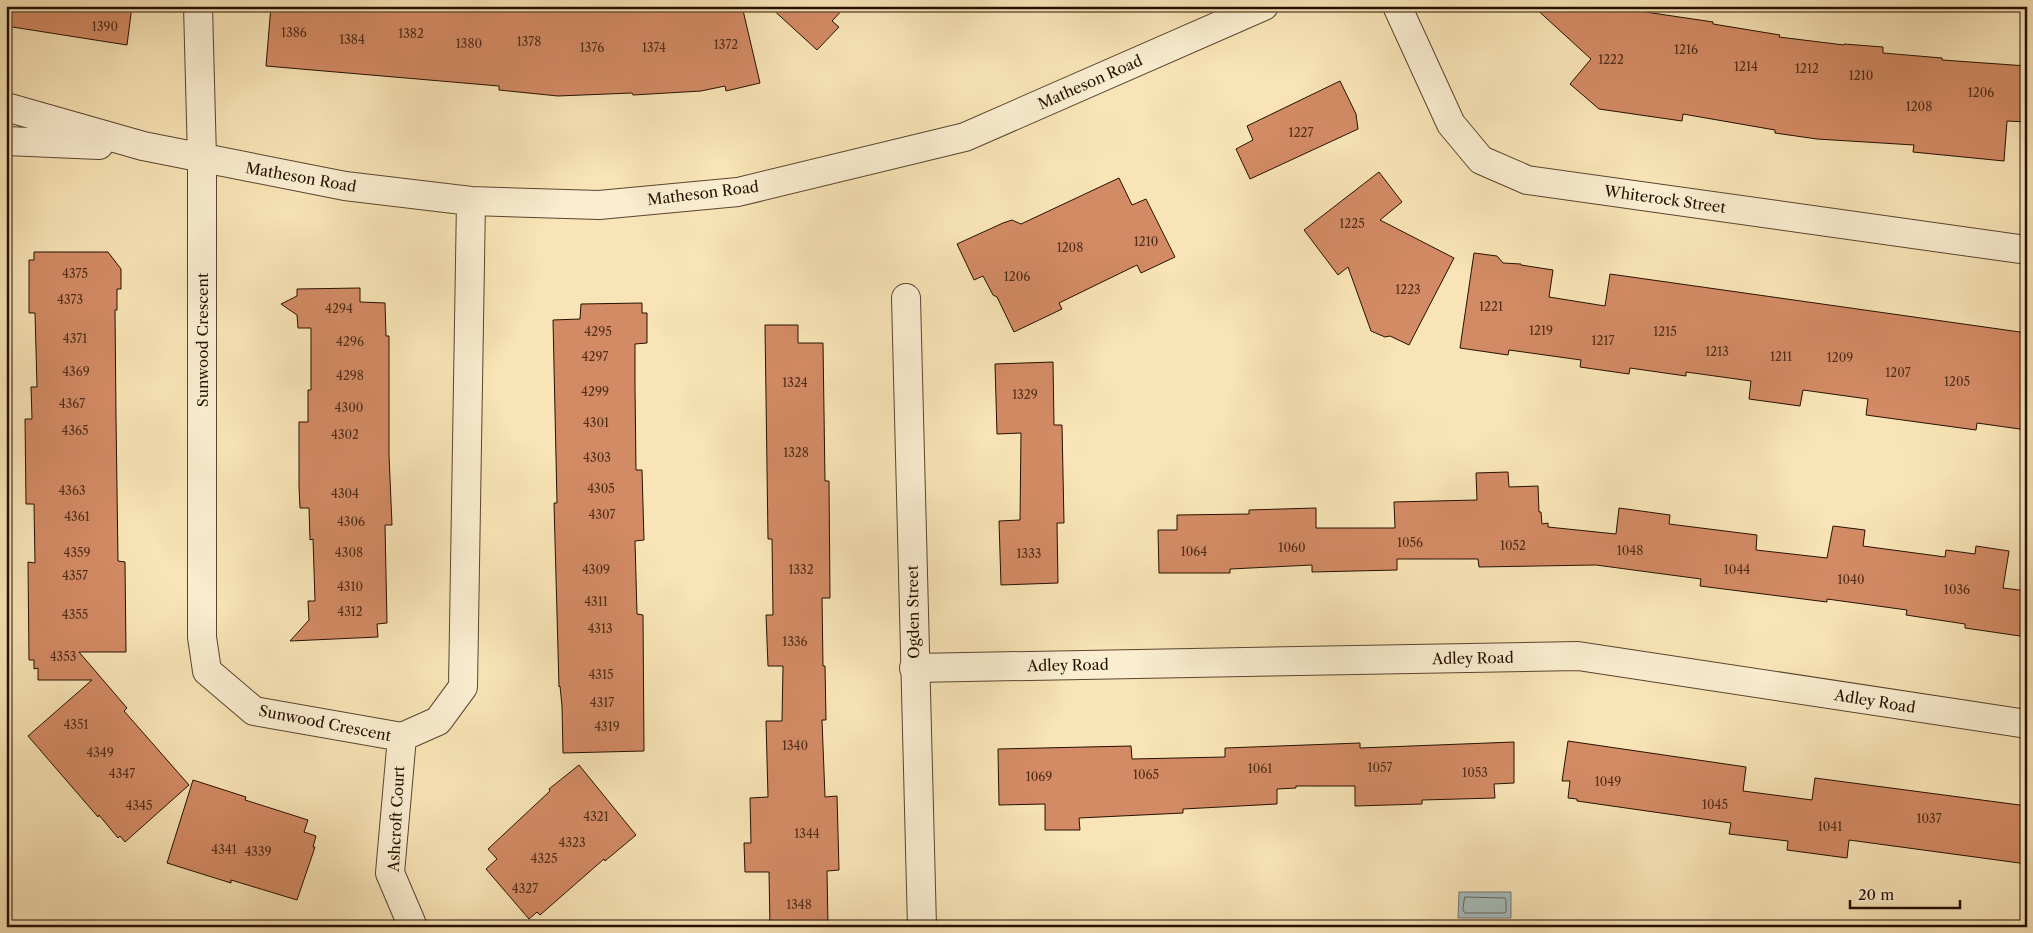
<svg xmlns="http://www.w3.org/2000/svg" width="2033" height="933" font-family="'Libre Caslon Text',serif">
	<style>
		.water { fill: #a5bbbb; stroke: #727771 }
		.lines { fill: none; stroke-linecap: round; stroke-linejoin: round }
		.shore { stroke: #66665e; stroke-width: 1 }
		.building { fill: #d38b65; stroke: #261001 }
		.minor-casing { stroke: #5a452e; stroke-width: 30 }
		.minor { stroke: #faedd0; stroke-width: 28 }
		.labels { text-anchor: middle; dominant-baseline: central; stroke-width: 4; stroke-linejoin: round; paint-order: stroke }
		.number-label { font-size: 12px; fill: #512f1a }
		.street-label { font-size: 15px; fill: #261001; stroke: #faedd0 }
	</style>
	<rect width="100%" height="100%" fill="#f8e4b6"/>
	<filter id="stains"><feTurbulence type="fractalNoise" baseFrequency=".004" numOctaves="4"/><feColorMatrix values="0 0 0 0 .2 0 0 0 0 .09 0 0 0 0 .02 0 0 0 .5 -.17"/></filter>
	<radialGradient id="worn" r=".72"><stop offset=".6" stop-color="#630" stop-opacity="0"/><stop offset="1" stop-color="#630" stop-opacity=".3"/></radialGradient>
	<path class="water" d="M1459 892H1511V918H1458Z"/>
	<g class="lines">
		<path class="shore" d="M1465 897 1505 898 1506 900V912L1504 913H1465L1463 910Z"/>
	</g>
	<path class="building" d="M6 6H132L127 45 6 26Z
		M271 6H742L760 83 726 91 725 86 701 91 633 95 632 93 558 96 499 90V86L266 66Z
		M769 6H846L832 21 839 27 817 50Z
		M1533 6H1605L1713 22V24L1780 35 1779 37 1844 45V44L1883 47V53L1942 58V60L2027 66V122L2007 121 2004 161 1913 152 1914 145 1817 139 1775 133V130L1683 114 1682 121 1599 109 1570 84 1591 59Z
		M1340 81 1356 114 1358 129 1250 179 1236 149 1253 140 1247 126Z
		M1379 172 1402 202 1380 220 1454 258 1409 345 1390 336 1385 337 1371 331 1348 267 1338 275 1304 230Z
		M1119 178 1132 205 1146 199 1175 257 1141 273 1137 265 1059 303 1062 309 1014 332 997 297 993 295 983 276 974 280 957 244 1003 223 1012 220 1021 224Z
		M34 252H108L121 269V289H117V310H115L116 416 118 561 125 562 126 652H79L127 708 124 711 189 785 125 842 120 836 118 838 99 815 98 817 28 736 92 680H38V668L34 669V660H29L28 562 35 563 34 504H26L25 419H32L31 387H37L35 313H29V260H34Z
		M1474 253 1497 256 1503 263 1521 264V265L1553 270 1549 297 1605 306 1610 274 2027 333V430L1977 423 1976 430 1866 415 1868 399 1803 390 1800 406 1749 399 1751 381 1686 372V376L1630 368 1629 374 1580 367 1581 360 1509 350 1508 355 1460 348Z
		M360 288V302L385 303 386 336H389V455L392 525H385L387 623 377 624 378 637 290 641 309 620 308 601H315L313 539 310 540 309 508H300L299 487V422H308V390H311V328H298L297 315 281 304 297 296V289Z
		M642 303V313H647V343L635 344V386L636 470H642L644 540 635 541 637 614 643 615 644 751 563 753 562 706 560 686 559 687 554 503H557L553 320 580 319 581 304Z
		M765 325H798V343H823L825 481H829L830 598H822L823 666H825L826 720H822L825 797 837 796 839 870 827 871 828 927H770L769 872H745L744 843H751L750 798 768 797 766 721H782L783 666H768L766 615H773L772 539H768Z
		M1053 362 1054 425H1062L1064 523H1057L1058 583 1001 585 999 521 1020 520 1021 433 997 434 995 364Z
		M1508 472 1509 487 1538 486 1539 512H1541L1542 524 1548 523V527L1616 534 1619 508 1670 515 1669 524 1757 535 1756 550 1827 558 1833 526 1865 530 1863 546 1945 557 1946 550 1975 554 1976 546 2009 551 2003 588 2027 591V637L1965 628V624L1906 615 1907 610 1827 599V602L1700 586 1701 579 1596 565 1479 567 1478 559H1397V570L1312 572V565L1230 569V573H1159L1158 530H1177V515L1249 514V510L1316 508V528H1395L1394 502 1477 500 1476 473Z
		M1568 741 1746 767 1743 791 1812 800 1815 778 2027 806V864L1849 840 1847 858 1787 850 1788 841 1729 834 1731 823 1577 801V799L1568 798 1570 781H1562Z
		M1514 742V783L1494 784 1495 798 1422 800V804L1355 806V786H1296V788L1277 789V804L1183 809V813L1079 818 1080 830H1045V804L999 805 998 749 1131 746 1132 759 1225 757V748L1360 743V748Z
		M579 765 636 835 605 861 604 859 540 915 537 912 529 919 486 869 497 859 488 849 550 791 549 789Z
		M193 780 246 797 245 800 308 820 304 832 316 836 313 847H315L297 900 231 880V883L167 863Z"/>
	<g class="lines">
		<defs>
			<path id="minor" d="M198 6 202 158V637L207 671 254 711 402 737 438 721 463 687 471 201
				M1397 6 1451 124 1481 160 1527 180 2027 250
				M6 107 143 146 345 186 471 201 599 205 738 192 965 137 1264 6
				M6 141 99 145
				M906 298 922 927
				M914 668 1578 656 2027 724
				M402 737 390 873 413 927"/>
		</defs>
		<use href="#minor" class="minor-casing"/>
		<use href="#minor" class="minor"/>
	</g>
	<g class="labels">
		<g class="number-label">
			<text x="105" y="26">1390</text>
			<text x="294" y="32">1386</text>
			<text x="411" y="33">1382</text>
			<text x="352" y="39">1384</text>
			<text x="529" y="41">1378</text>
			<text x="469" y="43">1380</text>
			<text x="726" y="44">1372</text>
			<text x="592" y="47">1376</text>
			<text x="654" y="47">1374</text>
			<text x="1686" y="49">1216</text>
			<text x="1611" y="59">1222</text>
			<text x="1746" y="66">1214</text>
			<text x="1807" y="68">1212</text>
			<text x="1861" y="75">1210</text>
			<text x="1981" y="92">1206</text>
			<text x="1919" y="106">1208</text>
			<text x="1301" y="132">1227</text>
			<text x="1352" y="223">1225</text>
			<text x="1146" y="241">1210</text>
			<text x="1070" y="247">1208</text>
			<text x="75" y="273">4375</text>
			<text x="1017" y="276">1206</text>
			<text x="1408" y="289">1223</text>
			<text x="70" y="299">4373</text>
			<text x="1491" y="306">1221</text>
			<text x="339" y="308">4294</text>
			<text x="1541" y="330">1219</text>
			<text x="598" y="331">4295</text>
			<text x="1665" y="331">1215</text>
			<text x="75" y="338">4371</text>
			<text x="1603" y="340">1217</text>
			<text x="350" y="341">4296</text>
			<text x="1717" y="351">1213</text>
			<text x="595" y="356">4297</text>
			<text x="1781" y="356">1211</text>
			<text x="1840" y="357">1209</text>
			<text x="76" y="371">4369</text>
			<text x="1898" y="372">1207</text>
			<text x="350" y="375">4298</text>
			<text x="1957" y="381">1205</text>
			<text x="795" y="382">1324</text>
			<text x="595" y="391">4299</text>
			<text x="1025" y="394">1329</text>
			<text x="72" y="403">4367</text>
			<text x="349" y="407">4300</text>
			<text x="596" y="422">4301</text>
			<text x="75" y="430">4365</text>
			<text x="345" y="434">4302</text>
			<text x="796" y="452">1328</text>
			<text x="597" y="457">4303</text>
			<text x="601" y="488">4305</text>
			<text x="72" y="490">4363</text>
			<text x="345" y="493">4304</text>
			<text x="602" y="514">4307</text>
			<text x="77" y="516">4361</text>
			<text x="351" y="521">4306</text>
			<text x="1410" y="542">1056</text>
			<text x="1513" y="545">1052</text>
			<text x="1292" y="547">1060</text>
			<text x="1630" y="550">1048</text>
			<text x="1194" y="551">1064</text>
			<text x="77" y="552">4359</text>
			<text x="349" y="552">4308</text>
			<text x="1029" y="553">1333</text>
			<text x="596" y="569">4309</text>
			<text x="801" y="569">1332</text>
			<text x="1737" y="569">1044</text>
			<text x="75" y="575">4357</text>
			<text x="1851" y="579">1040</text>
			<text x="350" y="586">4310</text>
			<text x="1957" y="589">1036</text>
			<text x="596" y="601">4311</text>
			<text x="350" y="611">4312</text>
			<text x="75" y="614">4355</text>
			<text x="600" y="628">4313</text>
			<text x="795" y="641">1336</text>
			<text x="63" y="656">4353</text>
			<text x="601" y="674">4315</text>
			<text x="602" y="702">4317</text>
			<text x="76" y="724">4351</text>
			<text x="607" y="726">4319</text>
			<text x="795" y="745">1340</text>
			<text x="100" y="752">4349</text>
			<text x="1380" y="767">1057</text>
			<text x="1260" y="768">1061</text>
			<text x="1475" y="772">1053</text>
			<text x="122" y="773">4347</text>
			<text x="1146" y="774">1065</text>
			<text x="1039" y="776">1069</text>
			<text x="1608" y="781">1049</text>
			<text x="1715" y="804">1045</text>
			<text x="139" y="805">4345</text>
			<text x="596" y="816">4321</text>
			<text x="1929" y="818">1037</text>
			<text x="1830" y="826">1041</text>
			<text x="807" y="833">1344</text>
			<text x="572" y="842">4323</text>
			<text x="224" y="849">4341</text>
			<text x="258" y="851">4339</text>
			<text x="544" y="858">4325</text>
			<text x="525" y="888">4327</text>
			<text x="799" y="904">1348</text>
		</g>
		<g class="street-label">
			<text transform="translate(1090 82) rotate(-24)">Matheson Road</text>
			<text transform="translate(301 177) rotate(10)">Matheson Road</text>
			<text transform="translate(703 193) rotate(-7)">Matheson Road</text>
			<text transform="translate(1665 199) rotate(8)">Whiterock Street</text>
			<text transform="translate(202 340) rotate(-90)">Sunwood Crescent</text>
			<text transform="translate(913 612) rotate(-91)">Ogden Street</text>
			<text transform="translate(1473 658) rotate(-1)">Adley Road</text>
			<text transform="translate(1068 665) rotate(-1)">Adley Road</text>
			<text transform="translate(1875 701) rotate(9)">Adley Road</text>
			<text transform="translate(325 723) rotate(11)">Sunwood Crescent</text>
			<text transform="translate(396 819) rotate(-87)">Ashcroft Court</text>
		</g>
	</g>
	<rect width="2033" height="933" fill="none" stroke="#f8e4b6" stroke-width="25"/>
	<rect x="8" y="8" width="2018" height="918" fill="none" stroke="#261001" stroke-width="2.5"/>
	<rect x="12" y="12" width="2008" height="908" fill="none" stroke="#261001"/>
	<path d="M1850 900v8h110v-8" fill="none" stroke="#261001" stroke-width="2.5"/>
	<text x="1858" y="900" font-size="15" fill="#261001" stroke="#faedd0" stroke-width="4" paint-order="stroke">20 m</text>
	<rect width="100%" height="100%" filter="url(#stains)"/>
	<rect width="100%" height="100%" fill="url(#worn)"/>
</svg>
